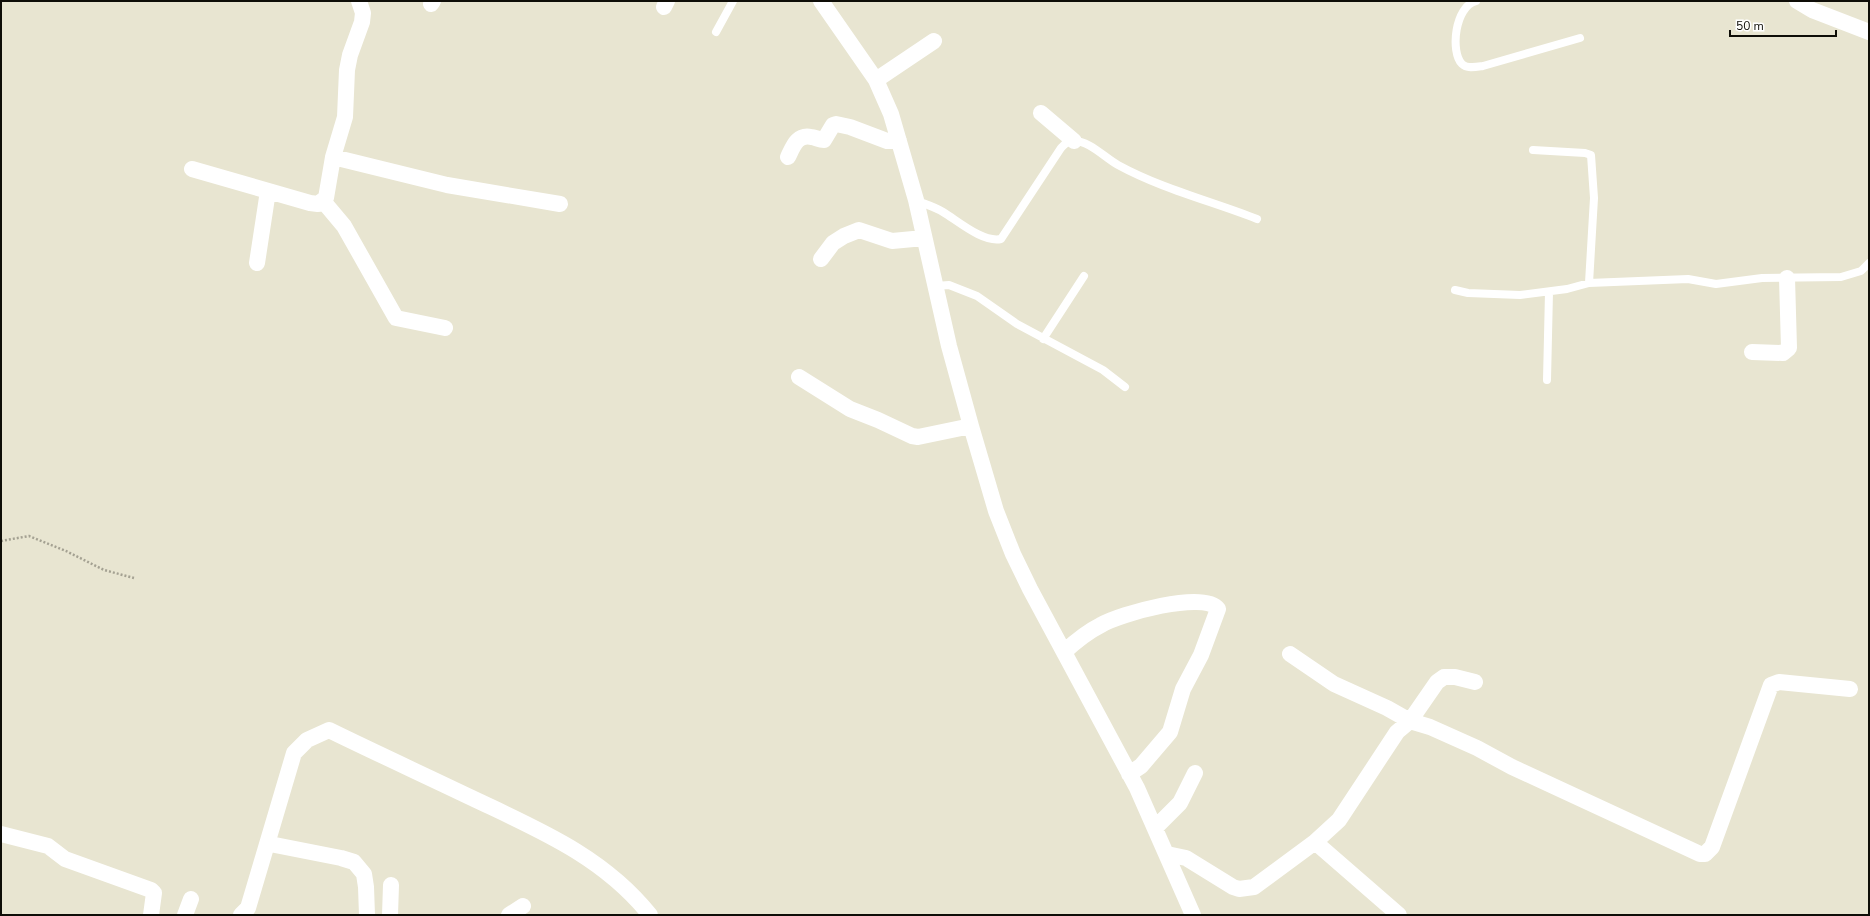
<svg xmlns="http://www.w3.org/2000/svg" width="1870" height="916" font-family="'Nunito Sans',sans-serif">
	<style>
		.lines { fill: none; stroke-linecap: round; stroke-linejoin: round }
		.path { stroke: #a4a192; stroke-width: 2.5; stroke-dasharray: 2 2; stroke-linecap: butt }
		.service { stroke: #fff; stroke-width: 8 }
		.minor { stroke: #fff; stroke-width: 16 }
	</style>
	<rect width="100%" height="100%" fill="#e8e5d1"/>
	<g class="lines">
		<path class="path" d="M1 541 29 536 66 551 104 570 134 578"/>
		<path class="service" d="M1476 1C1455 6 1450 52 1462 64 1467 69 1476 67 1483 66L1580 38
			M716 32 733 1
			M1533 150 1585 153 1591 155 1594 198 1589 283
			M917 201C925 204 935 207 943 212 958 221 983 243 1001 239L1061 148C1065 144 1067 141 1073 141 1089 140 1105 158 1118 165 1162 189 1211 201 1257 219
			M936 286 949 285 977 296 1017 324 1103 370 1125 387
			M1455 290 1468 293 1520 295 1567 289 1589 283 1688 279 1716 284 1762 278 1841 277 1861 271 1869 263
			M1043 339 1084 276
			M1547 380 1549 292"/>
		<path class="minor" d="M821 1 876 80 891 114 916 200 949 346 971 426 996 511 1013 554 1030 589 1137 788 1193 915
			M1797 1 1812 10 1869 32
			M431 4 433 1
			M664 7 667 1
			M876 80 934 41
			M1041 113 1074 141
			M333 157 447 185 560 204
			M788 157C793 147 797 134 811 137 815 137 819 140 824 140L833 125 836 124 850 127 887 141H899
			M192 169 310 203 318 204 326 198 333 157 345 117 347 70 350 55 362 22 363 13 359 1
			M323 201 344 226 396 318 445 328
			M821 259 833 243 844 236 859 230 892 241 924 238
			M257 263 268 191
			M1752 352 1783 353 1789 348 1787 278
			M799 377 850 409 878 420 912 436 918 437 971 426
			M1064 652C1076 641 1087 632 1101 625 1120 614 1204 590 1218 609L1201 655 1183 689 1170 732 1141 766 1129 774
			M1290 654 1334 684 1387 708 1410 721 1430 727 1477 748 1512 767 1700 854H1705L1712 847 1771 685 1779 682 1850 689
			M1155 828 1180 803 1195 773
			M1 834 48 846 65 859 151 890 154 893 151 915
			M1315 842 1399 915
			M275 845 341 858 354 862 364 874 366 887 367 915
			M1167 854 1186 858 1233 887 1239 889 1254 887 1315 842 1339 820 1397 732 1410 721 1437 682 1444 677H1455L1475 682
			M185 915 191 899
			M241 915 248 908 294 753 307 740 329 730C376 753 424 775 472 798 537 829 603 856 650 915
			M390 915 391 885
			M509 915 523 906"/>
	</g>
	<rect width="1870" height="916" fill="none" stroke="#0e0d07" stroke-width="4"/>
	<path d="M1730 30v6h106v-6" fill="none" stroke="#0e0d07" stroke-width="2"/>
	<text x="1736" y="30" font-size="12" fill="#0e0d07" stroke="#ffffff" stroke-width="3" paint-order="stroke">50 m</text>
</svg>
